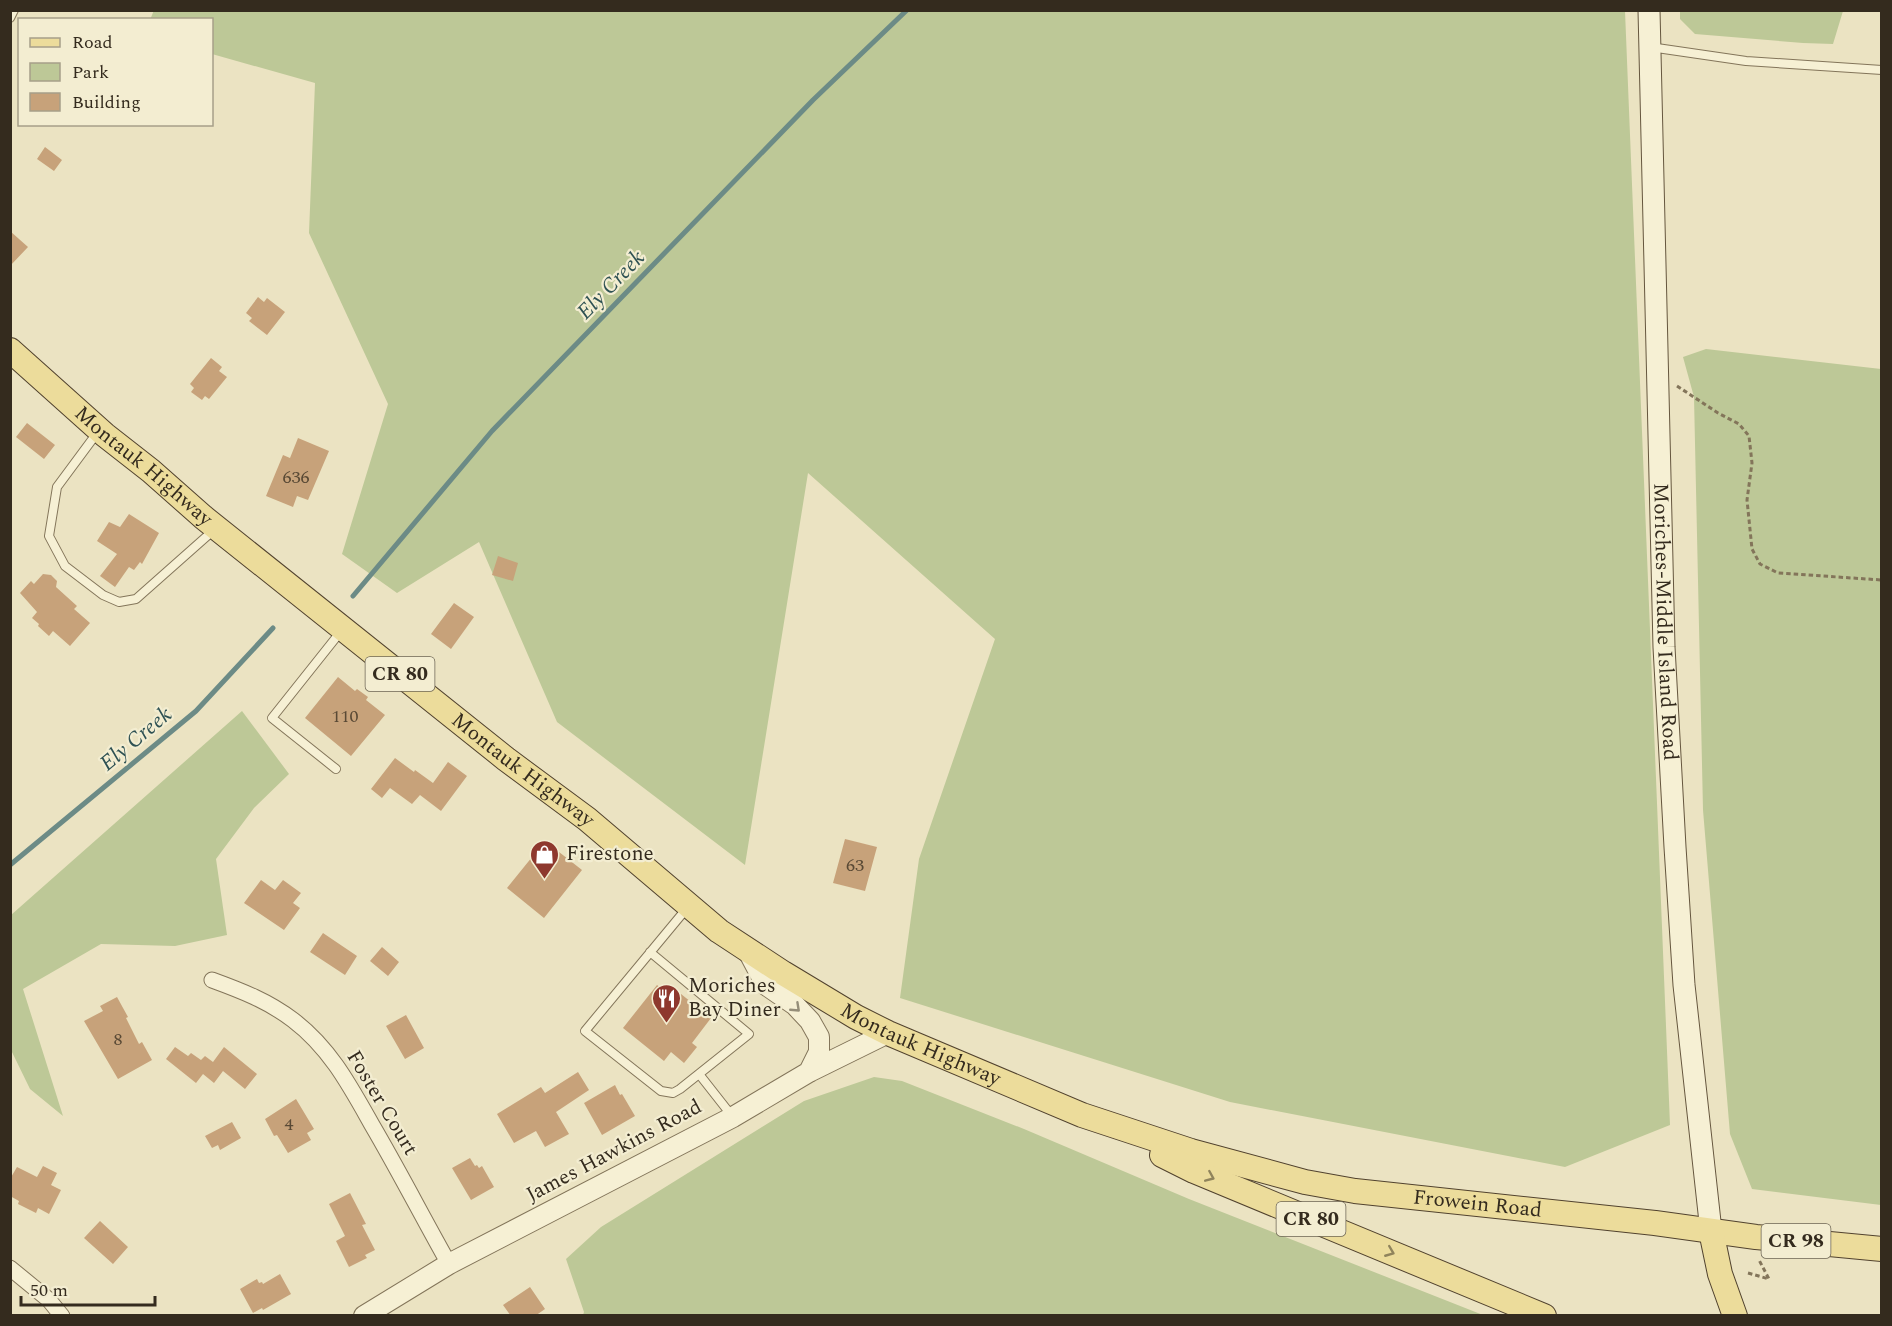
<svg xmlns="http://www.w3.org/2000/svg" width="1892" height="1326" font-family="Spectral,serif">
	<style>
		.green { fill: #bdc897 }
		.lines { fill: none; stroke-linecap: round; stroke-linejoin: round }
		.stream { stroke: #6c8b86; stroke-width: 5 }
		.building { fill: #c7a27a }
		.service-casing { stroke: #83755a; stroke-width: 10 }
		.minor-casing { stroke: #83755a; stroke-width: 17 }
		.tertiary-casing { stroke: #83755a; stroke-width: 22 }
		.secondary-casing { stroke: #65563e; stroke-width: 23 }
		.primary-casing { stroke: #51422e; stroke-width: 26 }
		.path { stroke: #83755a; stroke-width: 3; stroke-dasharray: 4.5 3; stroke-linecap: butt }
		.service { stroke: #f6f0d4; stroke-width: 8 }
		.minor { stroke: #f6f0d4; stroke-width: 15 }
		.tertiary { stroke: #f6f0d4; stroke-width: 20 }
		.secondary { stroke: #f6f0d4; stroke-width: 21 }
		.primary { stroke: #ecdc9b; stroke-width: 24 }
		.oneway { stroke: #958e79 }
		.oneway2 { stroke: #90845c }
		.labels { text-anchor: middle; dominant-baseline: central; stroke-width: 4.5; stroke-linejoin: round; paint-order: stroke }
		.number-label { font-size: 18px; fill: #594935 }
		.shield { fill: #f3edd1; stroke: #6d6554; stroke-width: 1.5 }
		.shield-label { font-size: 20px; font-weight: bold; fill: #342b1e }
		.street-label { font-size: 21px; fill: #342b1e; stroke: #f3edd1 }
		.poi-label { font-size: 21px; fill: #342b1e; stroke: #f3edd1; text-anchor: start }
		.water-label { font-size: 22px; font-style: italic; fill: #2e5153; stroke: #f3edd1 }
	</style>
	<rect width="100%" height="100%" fill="#ebe3c2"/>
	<path class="green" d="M154 10 1625 11 1670 1125 1565 1167 1230 1102 900 998 919 859 995 639 808 473 745 865 557 722 479 542 397 593 342 554 388 404 309 233 315 83 212 54V20H150Z
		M1680 11V10L1843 11 1833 44 1803 43 1695 34 1680 19Z
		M1706 349 1881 369V1205L1752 1189 1730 1134 1703 810 1694 397 1683 357Z
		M242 711 289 774 254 808 216 859 227 935 175 946 101 944 23 989 63 1116 30 1089 11 1050V915Z
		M874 1077 902 1081 1024 1129 1189 1199 1483 1315H583L584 1312 566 1259 601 1227 804 1101Z"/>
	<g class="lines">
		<path class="stream" d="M353 596 492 431 813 100 907 10
			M10 865 196 711 273 628"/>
	</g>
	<path class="building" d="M45 147 62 160 54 171 37 159Z
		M10 231 28 247 10 266Z
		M258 297 264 302 267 298 285 312 267 335 249 321 252 318 246 313Z
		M211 358 222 367 219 371 227 377 209 399 205 396 202 400 191 392 194 388 190 384Z
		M27 423 55 445 44 459 16 437Z
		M298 438 329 451 308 500 297 496 293 507 266 496 283 455 290 458Z
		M129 514 159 533 142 564 140 562 134 570 129 567 115 587 100 576 117 554 97 541 109 522 120 527Z
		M498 556 518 563 513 581 492 575Z
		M43 574 51 575 57 581 56 587 77 606 74 609 90 623 70 646 53 631 49 636 38 626 39 624 32 618 37 612 20 593 31 581 34 584Z
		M454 603 474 617 451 649 431 634Z
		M338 677 355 691 357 689 368 697 366 700 385 715 351 756 305 718Z
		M395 758 414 772 415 770 433 783 448 762 467 776 441 811 420 795 412 804 390 788 382 798 371 789Z
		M845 839 877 847 865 891 833 883Z
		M545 841 582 870 544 918 507 888Z
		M261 880 275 890 283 880 301 893 293 903 300 908 284 930 244 903Z
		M323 933 357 956 345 975 310 952Z
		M382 947 399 962 388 976 370 961Z
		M657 985 676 1000 681 994 711 1018 692 1043 697 1047 684 1063 671 1052 664 1061 623 1028Z
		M117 997 128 1017 126 1018 139 1044 142 1042 152 1060 118 1079 84 1021 103 1011 100 1006Z
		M406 1015 424 1048 405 1059 386 1026Z
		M175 1047 188 1056 191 1053 201 1060 205 1056 213 1062 224 1047 257 1074 245 1089 223 1071 214 1083 203 1074 196 1083 166 1059Z
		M578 1072 589 1090 556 1112 569 1134 545 1147 536 1131 514 1143 497 1114 541 1087 545 1093Z
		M615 1085 620 1095 622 1094 635 1116 602 1135 584 1103Z
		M296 1099 314 1129 307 1133 311 1140 288 1153 277 1135 274 1136 265 1119Z
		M232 1122 241 1138 220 1150 218 1145 212 1148 205 1136Z
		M470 1158 475 1166 477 1165 479 1168 482 1166 494 1187 471 1200 452 1168Z
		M43 1166 57 1173 51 1185 61 1190 49 1214 38 1208 36 1213 18 1204 19 1201 10 1196V1179L17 1167 37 1177Z
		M350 1193 366 1224 362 1225 375 1250 365 1255 367 1258 349 1267 336 1241 345 1236 329 1204Z
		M100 1221 128 1247 113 1264 84 1238Z
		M280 1274 291 1294 263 1310 262 1308 253 1313 240 1289 257 1279 259 1283 262 1282 263 1284Z
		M530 1287 545 1309 535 1316H511L503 1305Z"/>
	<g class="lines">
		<defs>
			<path id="service" d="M10 18 14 10
				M1650 47 1746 61 1882 70
				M97 433 57 487 49 536 65 566 103 595 119 602 136 599 215 529
				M336 769 272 718 342 630
				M650 952 749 1034 680 1089 673 1093 661 1091 585 1031 687 908
				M699 1074 732 1116"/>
			<path id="minor" d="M212 980C242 991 268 1001 293 1020 330 1048 350 1086 372 1125 399 1171 423 1218 449 1264
				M10 1268 49 1300 62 1316"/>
			<path id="tertiary" d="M747 949 766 985 795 1005 810 1021 819 1037V1052L809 1072
				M364 1316 449 1264 733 1117 809 1072 888 1033"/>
			<g id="secondary">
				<path id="s1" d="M1649 10 1664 647 1675 847 1684 985 1711 1231"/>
			</g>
			<g id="primary">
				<path id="s2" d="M10 350 105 435 151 471 203 517 506 759 587 819 719 931 783 973 856 1017 888 1033 1082 1115 1191 1151 1305 1182 1355 1191 1655 1223 1756 1237 1882 1249"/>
				<path d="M1162 1155 1194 1171 1544 1316"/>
				<path d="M1711 1231 1720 1274 1735 1316"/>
			</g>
		</defs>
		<use href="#service" class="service-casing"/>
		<use href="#minor" class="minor-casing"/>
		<use href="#tertiary" class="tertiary-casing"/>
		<use href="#secondary" class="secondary-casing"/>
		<use href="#primary" class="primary-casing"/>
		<path class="path" d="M1677 386 1718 413 1739 424 1749 436 1752 463 1747 500 1752 549 1760 564 1778 573 1882 580
			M1748 1273 1769 1279 1759 1260"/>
		<use href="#service" class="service"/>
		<use href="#minor" class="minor"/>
		<use href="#tertiary" class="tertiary"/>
		<use href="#secondary" class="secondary"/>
		<use href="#primary" class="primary"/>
	</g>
	<defs><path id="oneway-chevron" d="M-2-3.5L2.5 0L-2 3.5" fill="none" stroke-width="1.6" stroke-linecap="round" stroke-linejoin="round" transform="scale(1.5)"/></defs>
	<use class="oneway" href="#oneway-chevron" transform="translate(796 1008) rotate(43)"/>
	<g class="oneway2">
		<use href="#oneway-chevron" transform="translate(1210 1177) rotate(23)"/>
		<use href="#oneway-chevron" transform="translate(1390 1252) rotate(22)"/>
	</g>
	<defs>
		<symbol id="shop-pin" viewBox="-11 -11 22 30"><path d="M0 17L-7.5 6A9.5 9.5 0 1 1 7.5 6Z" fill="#8e382e" stroke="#f3edd1"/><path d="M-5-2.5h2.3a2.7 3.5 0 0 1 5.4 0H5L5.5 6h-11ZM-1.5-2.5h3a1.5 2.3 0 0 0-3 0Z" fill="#fff"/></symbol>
		<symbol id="restaurant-pin" viewBox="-11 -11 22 30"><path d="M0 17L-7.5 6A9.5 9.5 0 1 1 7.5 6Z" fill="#8e382e" stroke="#f3edd1"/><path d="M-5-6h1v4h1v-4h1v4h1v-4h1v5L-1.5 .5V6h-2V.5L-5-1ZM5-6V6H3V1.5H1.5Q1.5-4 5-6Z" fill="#fff"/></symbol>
	</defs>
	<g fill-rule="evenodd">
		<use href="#shop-pin" x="528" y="838" width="33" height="45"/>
		<use href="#restaurant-pin" x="650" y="982" width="33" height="45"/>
	</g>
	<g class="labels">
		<g class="number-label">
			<text x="296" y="477">636</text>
			<text x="345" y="716">110</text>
			<text x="855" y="865">63</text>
			<text x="118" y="1039">8</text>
			<text x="289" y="1124">4</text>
		</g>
		<g class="shield">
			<rect x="365.5" y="657" width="69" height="34" rx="4.5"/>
			<rect x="1276.5" y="1202" width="69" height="34" rx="4.5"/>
			<rect x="1761.5" y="1224" width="69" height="34" rx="4.5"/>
		</g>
		<g class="shield-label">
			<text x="400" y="674">CR 80</text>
			<text x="1311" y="1219">CR 80</text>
			<text x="1796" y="1241">CR 98</text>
		</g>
		<g class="street-label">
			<text stroke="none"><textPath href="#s2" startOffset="177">Montauk Highway</textPath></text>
			<text stroke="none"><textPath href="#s1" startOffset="612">Moriches-Middle Island Road</textPath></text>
			<text stroke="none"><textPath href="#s2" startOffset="663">Montauk Highway</textPath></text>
			<text stroke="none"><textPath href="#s2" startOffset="1149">Montauk Highway</textPath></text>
			<text transform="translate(382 1103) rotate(59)">Foster Court</text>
			<text transform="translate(614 1151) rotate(-28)">James Hawkins Road</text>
			<text stroke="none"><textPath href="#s2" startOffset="1732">Frowein Road</textPath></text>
		</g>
		<g class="poi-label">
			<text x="566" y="854">Firestone</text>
			<text x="688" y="986">Moriches<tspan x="688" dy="24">Bay Diner</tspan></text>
		</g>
		<g class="water-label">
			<text transform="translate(611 285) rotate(-46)">Ely Creek</text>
			<text transform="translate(136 739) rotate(-40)">Ely Creek</text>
		</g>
	</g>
	<rect width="1892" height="1326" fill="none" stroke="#342b1e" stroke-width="24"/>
	<rect x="18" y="18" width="195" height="108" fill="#f3edd1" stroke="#a79f89" stroke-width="1.5"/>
	<rect x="30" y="38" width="30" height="9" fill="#ecdc9b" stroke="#a79f89" stroke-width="1.5"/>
	<text x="72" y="48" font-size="18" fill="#342b1e">Road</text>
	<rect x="30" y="63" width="30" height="18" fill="#bdc897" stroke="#a79f89" stroke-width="1.5"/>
	<text x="72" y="78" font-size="18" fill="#342b1e">Park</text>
	<rect x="30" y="93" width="30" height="18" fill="#c7a27a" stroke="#a79f89" stroke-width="1.5"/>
	<text x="72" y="108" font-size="18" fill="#342b1e">Building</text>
	<path d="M21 1296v9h134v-9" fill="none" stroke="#342b1e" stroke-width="3"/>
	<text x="30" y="1296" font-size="18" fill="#342b1e" stroke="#f3edd1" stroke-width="4.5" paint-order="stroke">50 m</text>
</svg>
